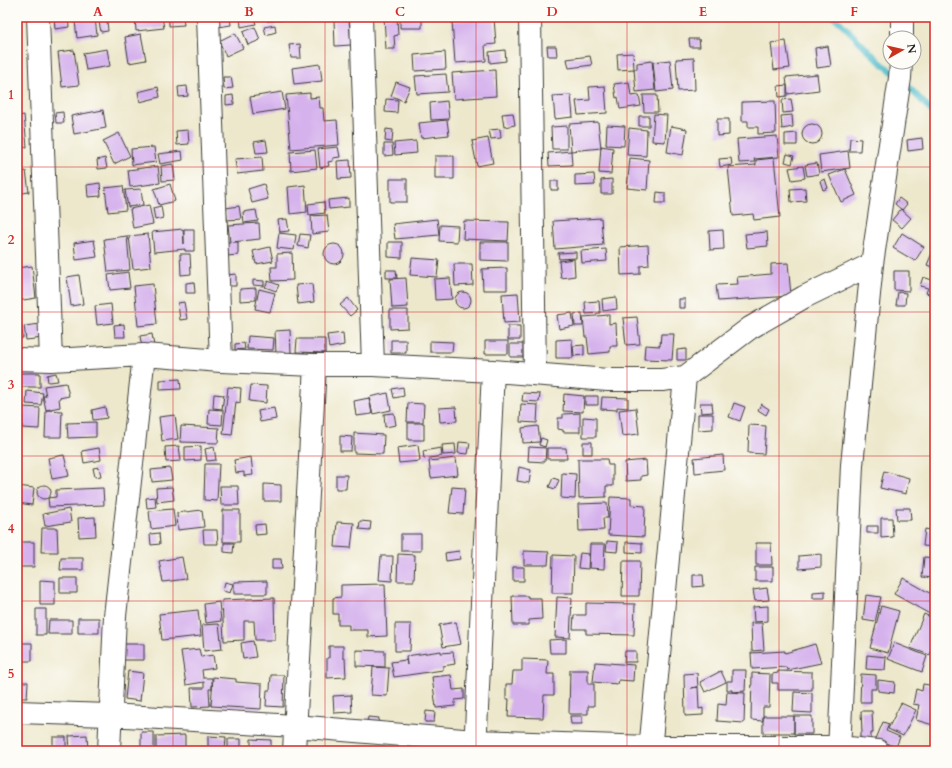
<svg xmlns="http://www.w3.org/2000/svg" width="952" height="768" font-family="Cardo,serif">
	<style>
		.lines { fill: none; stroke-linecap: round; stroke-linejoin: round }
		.stream { stroke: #52becd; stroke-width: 6 }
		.building { fill: #d6b2ed }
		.minor-casing { stroke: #3b3b36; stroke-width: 24 }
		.minor { stroke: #fff; stroke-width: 22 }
		.grid { fill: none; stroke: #d62828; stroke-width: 1; stroke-opacity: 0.55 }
		.neatline { fill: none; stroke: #d62828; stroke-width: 1.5 }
		.grid-label { font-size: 13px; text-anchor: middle; font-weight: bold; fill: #d62828 }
	</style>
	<rect width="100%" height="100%" fill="#fdfcf7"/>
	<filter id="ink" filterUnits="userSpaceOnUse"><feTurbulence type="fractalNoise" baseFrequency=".025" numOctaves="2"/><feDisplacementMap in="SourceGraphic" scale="8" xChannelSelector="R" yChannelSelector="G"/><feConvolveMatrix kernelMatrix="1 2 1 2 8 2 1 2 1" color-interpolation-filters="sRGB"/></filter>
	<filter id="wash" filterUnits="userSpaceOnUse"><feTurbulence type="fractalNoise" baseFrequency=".012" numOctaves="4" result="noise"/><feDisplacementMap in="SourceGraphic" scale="16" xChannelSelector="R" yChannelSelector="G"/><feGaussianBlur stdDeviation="0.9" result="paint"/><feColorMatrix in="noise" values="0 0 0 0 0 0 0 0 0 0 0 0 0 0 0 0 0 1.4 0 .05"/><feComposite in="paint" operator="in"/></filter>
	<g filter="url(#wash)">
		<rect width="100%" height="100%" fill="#ede8cc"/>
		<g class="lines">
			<path class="stream" d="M833 17 840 22 880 62 895 74
				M905 83 935 115"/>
		</g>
		<g id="blocks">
			<path class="building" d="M54 17H68L69 27 55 29Z
				M135 17H162L164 28 136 31Z
				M169 17H183L184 25 169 26Z
				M217 17H230L231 25 218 27Z
				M240 17H254L256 24 241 27Z
				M267 17H283L284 20 267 21Z
				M288 17H311V18L289 21Z
				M384 17H397L398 35 394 36 395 49H386Z
				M400 17H422V28H400Z
				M95 18 97 35 77 38 75 21Z
				M494 18 496 44 485 45 486 61 455 63 452 21Z
				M349 19 351 45 335 46 334 20Z
				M107 21 108 31 101 32 99 22Z
				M275 25 276 32 266 35 264 27Z
				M255 27 260 40 248 45 243 32Z
				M235 33 243 48 226 56 219 41Z
				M141 34 146 60 129 63 125 37Z
				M689 39H699L700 47H690Z
				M786 41 790 68 774 70 771 43Z
				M300 44 301 58H291L289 45Z
				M547 46H556L557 56H548Z
				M828 46 831 66 817 68 815 48Z
				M107 49 110 66 86 70 83 53Z
				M74 50 79 85 62 87 58 52Z
				M505 50 506 61 490 63 489 52Z
				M445 52 446 69 415 71 414 55Z
				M633 53 634 69 618 70 617 54Z
				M590 56 592 65 569 68 567 59Z
				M694 58 695 90 678 91 676 59Z
				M670 60 673 90 656 92 653 62Z
				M652 61 655 90 636 92 634 69H637V63Z
				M320 64 322 81 294 84 292 68Z
				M495 70 496 96 454 99 452 73Z
				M446 74 448 92 417 94 415 76Z
				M817 74 819 90 788 94 786 77Z
				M223 77H231L233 88 224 89Z
				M396 82 410 87 404 101 391 96Z
				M629 82 631 96 639 95 641 106 620 109 618 97 616 98 614 84Z
				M787 85V96L779 97 778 86Z
				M187 86 188 96 179 97 178 87Z
				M605 86 607 113 578 115 576 101 590 100 589 87Z
				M158 87 160 97 140 102 138 92Z
				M282 92 285 109 253 114 250 97Z
				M310 93V98L319 97 320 108H323L324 121 337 120 339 145 291 149 286 95Z
				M233 95 234 104 226 105V96Z
				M571 95 573 117 555 119 553 96Z
				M643 95H657L658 112H644Z
				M386 99 398 100 397 113 385 112Z
				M791 99 793 112 783 113 782 100Z
				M447 101 449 119 431 120 430 103Z
				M775 101 776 133 758 134V127H748V121H742V102Z
				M103 110 106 128 74 134 71 116Z
				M63 112 64 123H56L55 113Z
				M513 113 515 125 504 127 502 114Z
				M654 114 667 115 665 142 652 141Z
				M24 115 27 147 17 148V116Z
				M792 115 793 127 782 129 781 116Z
				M639 116H649V126H639Z
				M717 119H729V135L717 136Z
				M447 120 449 135 421 138 419 123Z
				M598 122 601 148 571 151 569 124Z
				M802 134a10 10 0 1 1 20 0a10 10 0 1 1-20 0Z
				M607 125 625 126 624 146 606 145Z
				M567 126V149H552L551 127Z
				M671 126 687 129 683 155 667 152Z
				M629 128 647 130 646 156 627 155Z
				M386 129 393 130 392 142 385 141Z
				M500 129 501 138 491 139 489 130Z
				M188 130 189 144 177 145 176 131Z
				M119 133 130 156 114 164 103 141Z
				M797 133V145H785V134Z
				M777 136 779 157 754 159 755 162 739 163 737 139Z
				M488 138 493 163 477 166 472 141Z
				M850 138 861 139 860 151H849Z
				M922 138 923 149 908 151 907 140Z
				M266 140 268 152 256 153 254 142Z
				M416 141 417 153 395 155 394 143Z
				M384 144H392L393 155 384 156Z
				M601 146 613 148 611 174 599 173Z
				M154 147 156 162 132 165 131 149Z
				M338 147 340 157 333 158V161L328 162 329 166 320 168 318 149Z
				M315 150 317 168 291 171 290 152Z
				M182 151 183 160 160 164 158 154Z
				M571 151 572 165 549 166 548 153Z
				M848 151 850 168 821 172 819 155Z
				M787 154 794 156 792 164 785 162Z
				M435 156H454V179H435Z
				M262 157 263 171 237 174 235 159Z
				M105 158 107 168 98 169 97 160Z
				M630 158 649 160 647 190 627 188Z
				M731 158 732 165 720 167 719 159Z
				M774 158 780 217 754 220 753 214 733 216 728 167 756 165V160Z
				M350 160 351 178 338 179 337 161Z
				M817 163 819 174 807 176 805 165Z
				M173 164 175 180 162 181 161 166Z
				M158 166 160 183 130 187 128 170Z
				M803 166 805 178 792 180 789 168Z
				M845 169 856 195 841 202 829 175Z
				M26 171 29 192 17 194V172Z
				M594 174 595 185 575 186V175Z
				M390 179H407V202H390Z
				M612 179V194H601V180Z
				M825 179 828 188 823 190 820 181Z
				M551 181H558V190H551Z
				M100 183 101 196 88 197 87 185Z
				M170 184 175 201 159 205 154 189Z
				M264 184 268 199 252 203 248 189Z
				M305 185 307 212 290 214 288 187Z
				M123 186 126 210 108 212 105 188Z
				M805 188 806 201 791 202 790 189Z
				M141 189 143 205 128 207 125 190Z
				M657 192 665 193V203H656Z
				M349 198V207L329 209 328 200Z
				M899 198 907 204 902 210 895 204Z
				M324 202 325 213 309 215 308 204Z
				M149 205 153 224 133 228 130 209Z
				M161 206 163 218 155 220 153 208Z
				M239 206 241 219 227 220 226 208Z
				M901 209 911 218 902 228 892 220Z
				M256 210 258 221 244 223 243 212Z
				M327 215 329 232 312 234 311 216Z
				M601 218 603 245 555 249 553 221Z
				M287 219 289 231 280 232 278 220Z
				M437 219 439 235 395 239 393 224Z
				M464 221 509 222 508 241 463 239Z
				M259 223 260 239 232 242H238V255L227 256 226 242H230L228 225Z
				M440 225 458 226 457 242 439 241Z
				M183 229 184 244V229H194V251H185V249L154 252 152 232Z
				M723 230 724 249 710 250 709 231Z
				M767 232 768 246 747 248 745 234Z
				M279 233 296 235 294 250 277 248Z
				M902 233 924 247 915 261 893 248Z
				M148 234 151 267 133 269 129 236Z
				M300 234 310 235 308 248 298 246Z
				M127 236 130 270 108 272 104 239Z
				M94 240 97 257 76 260 74 243Z
				M388 242H402V258L388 257Z
				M480 242H508V261L480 260Z
				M324 254a10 10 0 1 1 20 0a10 10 0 1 1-20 0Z
				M648 245 649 265 640 266V274L621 275 620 247Z
				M935 246V268L927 265Z
				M270 247 273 261 256 264 253 251Z
				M606 249 607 261 582 263 581 251Z
				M576 252V258L559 259 558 253Z
				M292 253 293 280 272 281 271 267H277V254Z
				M180 254H190L191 274 181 275Z
				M412 258 439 260 437 277 410 275Z
				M574 259 575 276 561 278 559 261Z
				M788 263 791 296 718 301 716 285 738 284 737 277 771 274V264Z
				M454 264H472L473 285 455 286Z
				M32 266 36 298 17 301V268Z
				M507 268V290H483L482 269Z
				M386 270H396L397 278H386Z
				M894 271H909V291L894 290Z
				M128 272 130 288 110 290 108 275Z
				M236 274V286H228L227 275Z
				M79 275 83 304 71 306 67 277Z
				M923 277 935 281V296L926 293 928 288 920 286Z
				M406 278 408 307 392 308 390 279Z
				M450 278 452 299 435 300 434 279Z
				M253 280 264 281V286L253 285Z
				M268 281 279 285 276 291 265 287Z
				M194 282 195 293H186V283Z
				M153 284 157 324 138 326 134 286Z
				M312 284 314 302 298 304 296 285Z
				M256 288V300L240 301V289Z
				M259 289 275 293 270 312 255 309Z
				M455 300a8 8 0 1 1 16 0a8 8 0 1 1-16 0Z
				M898 292 906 293 905 305H896Z
				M518 293 520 322 504 323 502 294Z
				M616 297 617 309 603 311 602 299Z
				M348 298 357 310 350 316 340 305Z
				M679 299H685V308H679Z
				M599 301 600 313 586 314 585 302Z
				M184 302 187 319 180 320 178 303Z
				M111 304 113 323 97 325 95 306Z
				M390 310H408V328L390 329Z
				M572 313 574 326 559 329 557 315Z
				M582 313 583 326H575L574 314Z
				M609 315V324L616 323 617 346H610V352L589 354 587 337H585L583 317Z
				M637 317 640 344 626 345 623 318Z
				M17 323H21L23 338 17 339Z
				M41 324 43 338 26 340 24 326Z
				M124 324 125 337H115L114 325Z
				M508 326H520V340H508Z
				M290 330 291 353 276 354 275 331Z
				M343 333 344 345 329 348 327 335Z
				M152 334 154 346 142 348 140 336Z
				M661 334H674L672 360 644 359 645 345 660 346Z
				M248 336 274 338 273 350 247 349Z
				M297 339H325V353L296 352Z
				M572 339 573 358H556V340Z
				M391 340H406V353H391Z
				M430 341 453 342 452 352H430Z
				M485 341H508V354H485Z
				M244 343 245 349 235 350V344Z
				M510 344H523V357H510Z
				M584 345V355L574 356 573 346Z
				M686 349V360H677V350Z
				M17 373H40V387H17Z
				M56 373 58 381 48 382 47 375Z
				M180 379 181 389 160 390V380Z
				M66 383 69 396 59 398 60 407 46 410 43 396H46L44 386Z
				M251 385 267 386 266 403 249 401Z
				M228 387 241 388 240 403 236 402 232 435 223 434Z
				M403 387 404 396 394 398 392 389Z
				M27 391 43 393 41 405 26 404Z
				M388 393 391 410 373 414 369 397Z
				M523 393 540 394 539 402 522 401Z
				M214 394 224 395 222 409 213 408Z
				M564 394 584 396 583 412 563 411Z
				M585 396H598V405H585Z
				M602 397 628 398V408L617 407V410L601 409Z
				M369 398 372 414 356 416 354 401Z
				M408 403 424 404 423 422H407Z
				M700 403H712L713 412 701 413Z
				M734 403 745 407 740 421 729 417Z
				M521 404 538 405 537 423 520 422Z
				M761 404 769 409 766 415 758 410Z
				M23 407 40 408 39 429 22 428Z
				M105 407 107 418 93 420 92 410Z
				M456 407 457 421 440 422 439 408Z
				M274 408 276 419 260 422 258 411Z
				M636 408 639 434 622 436 619 410Z
				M209 409 223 410 222 425 208 424Z
				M46 410 62 411 61 437H45Z
				M394 413 396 425 385 427 384 414Z
				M580 413V432H563V430L558 429V418H563V414Z
				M698 414H713V429L698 430Z
				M175 415 178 439 162 441 159 417Z
				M583 417 596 418V437H583Z
				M96 422V437L68 438 67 423Z
				M408 423H424V440H408Z
				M749 425 766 426 764 454 748 453Z
				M181 426 219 428 218 443 180 442Z
				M538 426 540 442 523 443 522 428Z
				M354 433 384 435 383 454 354 453Z
				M340 436 352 437 351 451H340Z
				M541 438 547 440 545 447 539 445Z
				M459 442 470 443 468 454 458 453Z
				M583 442H592V454H583Z
				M455 444 456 454 443 455 442 445Z
				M418 445 420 461 399 463 397 448Z
				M179 446 181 461 166 462 165 447Z
				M201 446V460L185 461V447Z
				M214 447 216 460 207 461 205 449Z
				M529 447 546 448 545 462 528 461Z
				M99 448 101 460 84 463 82 451Z
				M441 448 442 456 424 459 423 451Z
				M547 448H566L567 459H547Z
				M64 455 69 476 52 479 48 458Z
				M723 455 724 470 695 473 694 458Z
				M251 457 253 475 244 476V472L236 473 234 460Z
				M456 458 458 475 431 478 429 461Z
				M578 459H607L608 465H613V486H606V497L579 498Z
				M646 460 647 475 641 476V480L626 481 625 462Z
				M205 464H219L217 501 204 500Z
				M99 467 101 476 95 477 93 468Z
				M519 467 531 470 529 483 517 481Z
				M170 468 172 480 152 482 151 470Z
				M884 471 909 478 906 494 880 488Z
				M562 473 576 474 575 499 561 498Z
				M336 475H347L346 489H336Z
				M553 478 559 480 555 489 549 487Z
				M264 484 281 485V501H264Z
				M37 492a7 7 0 1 1 14 0a7 7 0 1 1-14 0Z
				M17 486 34 488 32 505 17 503Z
				M220 486H238L239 505H221Z
				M172 487 174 500 157 502 156 488Z
				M452 487 465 488 463 514 449 513Z
				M103 488 104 505 49 507 48 498 56 497V490Z
				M155 497 156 507 147 508 146 498Z
				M610 497 631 498V505L645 506 644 537 608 535Z
				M607 503 608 518H603L604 530 579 531 578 504Z
				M896 508H910L911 520H897Z
				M69 509 71 522 45 526 43 514Z
				M173 509 175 526 151 529 149 511Z
				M202 510 204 527 178 530 177 513Z
				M223 510H240V542H223Z
				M95 517 96 536 79 537 78 518Z
				M881 518H892L893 537 881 538Z
				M360 521 371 522 370 530 359 529Z
				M337 522 354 523 351 548 335 547Z
				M265 524 266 534 256 535 255 525Z
				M867 526H878V533H867Z
				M42 528H57L58 552H41Z
				M925 529 935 531V547L923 546Z
				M203 530H217L218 544H204Z
				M159 533 160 544 151 545 150 534Z
				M401 534H421V551H401Z
				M607 541 618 542 617 552 606 551Z
				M18 542H34V567H17Z
				M626 542 642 543V553L626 552Z
				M224 543H234L233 553 224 552Z
				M756 543H771L772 565H756Z
				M590 544H605L604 569 589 568Z
				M459 551 460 559 446 561 445 553Z
				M524 551 549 552 548 565H524Z
				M580 553 589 554 588 569 578 568Z
				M398 554 415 555 414 581H397Z
				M821 554V567L799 569V556Z
				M553 555 574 556 573 593H552Z
				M381 556H393L392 581 379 580Z
				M182 557 186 579 163 582 159 561Z
				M924 557 935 558V578L922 577Z
				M61 558H83V570H60Z
				M272 559H281L282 569H272Z
				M623 561H640L639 596H622Z
				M513 567H524V581H513Z
				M755 567H773V581H755Z
				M693 575H703L704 586 693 587Z
				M60 578H77V593H60Z
				M903 578 935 596V617L894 594Z
				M40 580 55 581V605H40Z
				M267 581V594H234V582Z
				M225 582 233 584 230 593 223 591Z
				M385 584 387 636 368 637V630H349V625H338V614H333V598L341 597V585Z
				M767 588 769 600 755 601 753 590Z
				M825 591V598H813V592Z
				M866 595 881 597 875 622 863 620Z
				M512 596H528V598H541L542 619 529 620V625H513Z
				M557 597 572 598 570 638 555 637Z
				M274 598 275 640H255L254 621H244V640L224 641 222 600Z
				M219 602 221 621 206 623 204 604Z
				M586 603 635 604 634 635 586 634V629H573L574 615H586Z
				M768 606V621L754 622 753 607Z
				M881 606 899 611 888 653 870 648Z
				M36 609H46V635H36Z
				M198 610 201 636 162 640 159 614Z
				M924 614 935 619V642L930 655 910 648Z
				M78 618H99V633H78Z
				M49 620H72V634H48Z
				M456 622 461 644 443 647 439 625Z
				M751 623H762L764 650 752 651Z
				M219 624 222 649 204 651 202 625Z
				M395 624H411L410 651H395Z
				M566 639V653H550L549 640Z
				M253 641 256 657 243 659 241 643Z
				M21 643H32V661H21Z
				M894 643 927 656 922 672 888 659Z
				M118 644H144V660H118Z
				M815 644 821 663 787 670 786 667 752 669 751 653 785 651V653Z
				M329 646H343V658H345L346 677 327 678V658H329Z
				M199 649 201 657 213 655 215 668 202 670 203 678H212V689H209L210 706 192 707 191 688H204V682L186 685 181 651Z
				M356 650 385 651V667L356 666Z
				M441 651V653L453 652 455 664 443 666V670L394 677 391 662 406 660 407 665 406 656Z
				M625 651H636V662H624Z
				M867 655 886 657 885 670 866 669Z
				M522 659 548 660 547 674H554V695H544L543 718 508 717 509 699H506V684H512L513 671H522Z
				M595 662 634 665 633 681 619 680 618 684 593 682Z
				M373 667 389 668 387 696 371 695Z
				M570 670H588V684H594V706H588V714H569Z
				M732 670H746L745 691 732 692V690H727V681H732Z
				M128 671 143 673 140 701 125 699Z
				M721 671 726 682 705 692 700 682Z
				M778 671 812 672V690H778V683H772V674L778 673Z
				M697 673 698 687 691 688 698 687 699 709 703 708V715L685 716 684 674Z
				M752 673 770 674 769 707H763V721L751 720Z
				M861 674 876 675V689H871V702H860Z
				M271 675H284L283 707 266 706 267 690H270Z
				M451 675 453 690 464 689V699L455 700V706L436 708 432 677Z
				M213 677 236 679V682L262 684 261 709 211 706Z
				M878 680 895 682 894 693 878 691Z
				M17 682H28L27 698H17Z
				M923 684 935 686V729H932L933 725 916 720 919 705 913 704 916 689 922 691Z
				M727 692 745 693 744 723 717 721 718 704 726 705Z
				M794 692 812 693V713L793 712Z
				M351 695 352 712 334 713 333 696Z
				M901 703 916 710 903 736 888 729Z
				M426 711 435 712 434 722H425Z
				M861 711H872L873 733H871V746H860V733H862Z
				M570 716H582V724H571Z
				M763 716H794V733H763Z
				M794 716H812V734H794Z
				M368 717 379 718 378 726 367 725Z
				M883 722 889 724 886 731 900 737 896 747 885 743 883 750 873 746Z
				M17 726H19V751H17Z
				M141 732H154V751H141Z
				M87 735 88 751H70L69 736Z
				M185 735V751H156V736Z
				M208 736 226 737 225 751H208Z
				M53 737H66V751H53Z
				M228 739H241V749H248V751H228Z
				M251 739 271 740V751H251Z
				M205 747V751H187V748Z"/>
		</g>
	</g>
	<g filter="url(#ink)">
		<use href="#blocks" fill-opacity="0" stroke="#3b3b36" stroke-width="1"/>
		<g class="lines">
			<defs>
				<path id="minor" d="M38 17 51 360
					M208 17 221 361
					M361 17 373 365
					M530 17 535 374
					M902 38V17
					M17 359 51 360 144 355 221 361 315 365H373L493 371 608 380H662L685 377 750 328 804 297 872 264
					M17 712 109 715 295 726 475 741 650 747H839L878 751
					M109 751 115 616 144 355
					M294 751 315 365
					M475 751 493 371
					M650 751 685 377
					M839 751 852 465 872 264 900 78 901 62"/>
			</defs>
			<use href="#minor" class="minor-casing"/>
			<use href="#minor" class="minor"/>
		</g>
	</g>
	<path class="grid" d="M173 17V751M325 17V751M476 17V751M627 17V751M779 17V751M17 167H935M17 312H935M17 456H935M17 601H935"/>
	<rect width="952" height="768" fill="none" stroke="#fdfcf7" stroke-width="44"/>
	<g transform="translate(902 50) rotate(82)"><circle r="19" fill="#fdfcf7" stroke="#a3a29f"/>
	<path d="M0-3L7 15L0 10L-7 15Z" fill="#c8321e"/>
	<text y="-6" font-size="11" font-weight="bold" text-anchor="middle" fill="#1c1c1c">N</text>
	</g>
	<rect x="22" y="22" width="908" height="724" class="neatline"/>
	<g class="grid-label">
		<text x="98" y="16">A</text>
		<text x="249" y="16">B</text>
		<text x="400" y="16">C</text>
		<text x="552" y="16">D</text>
		<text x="703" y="16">E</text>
		<text x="854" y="16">F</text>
		<text x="11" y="99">1</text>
		<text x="11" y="244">2</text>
		<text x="11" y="389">3</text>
		<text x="11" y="533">4</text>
		<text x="11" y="678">5</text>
	</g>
</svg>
